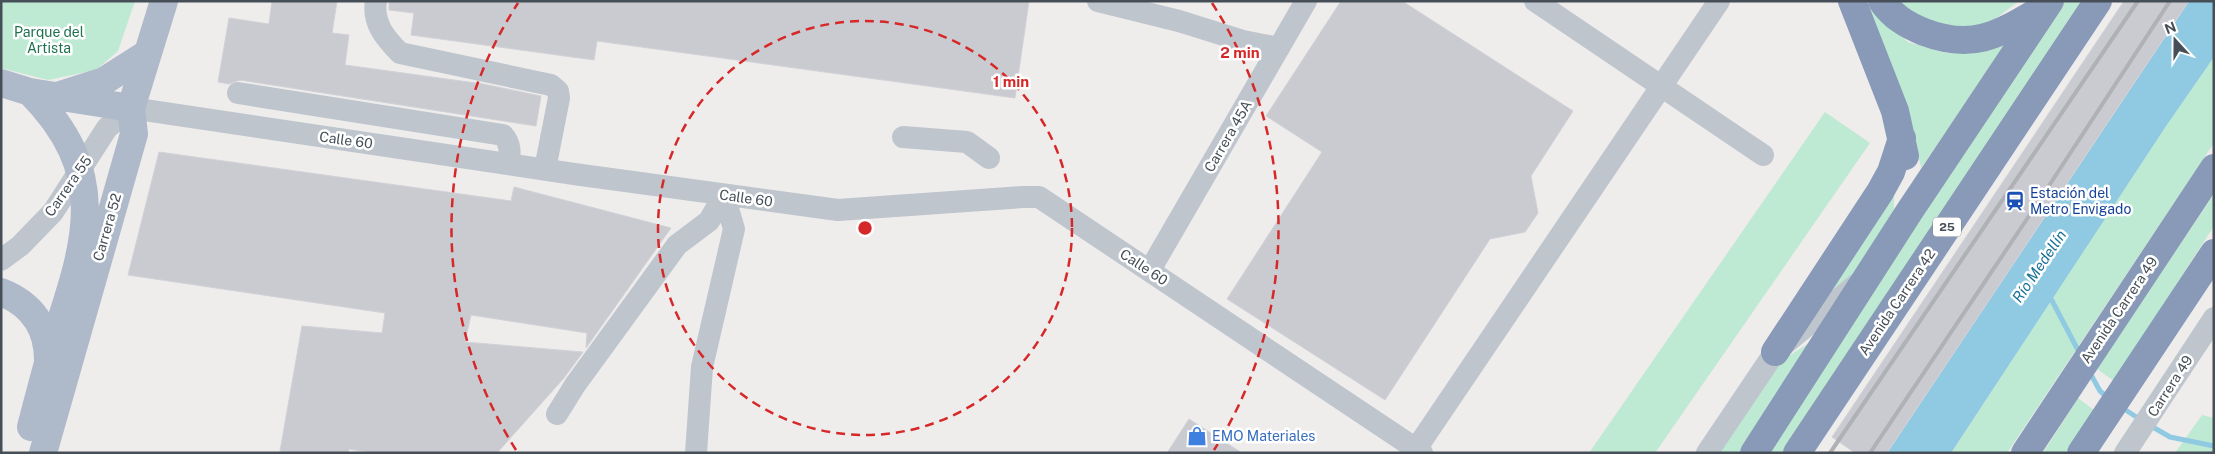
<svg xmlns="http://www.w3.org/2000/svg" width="2215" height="454" font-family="'Public Sans',sans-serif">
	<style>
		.green { fill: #bee9d3 }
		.water { fill: #8fc9e2 }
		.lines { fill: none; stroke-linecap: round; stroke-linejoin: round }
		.stream { stroke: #8fc9e2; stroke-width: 5 }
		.building { fill: #cacbd1; stroke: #d1d2d7 }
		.minor { stroke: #bec5cd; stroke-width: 22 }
		.major { stroke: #aeb9c9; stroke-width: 28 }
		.highway { stroke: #889ab7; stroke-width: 28 }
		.rail { stroke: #afb1b6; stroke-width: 4 }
		.ring { fill: none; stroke: #d62828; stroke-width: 2.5; stroke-dasharray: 9 6 }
		.labels { text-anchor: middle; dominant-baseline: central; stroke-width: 5; stroke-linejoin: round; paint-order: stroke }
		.shield { fill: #fff; stroke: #7e8389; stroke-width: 1 }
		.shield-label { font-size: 12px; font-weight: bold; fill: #464e57 }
		.park-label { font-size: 14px; fill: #1f7150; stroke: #fff }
		.street-label { font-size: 14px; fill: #464e57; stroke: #fff }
		.transit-label { font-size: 14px; fill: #164399; stroke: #fff; text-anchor: start }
		.shop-label { font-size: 14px; fill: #366cbe; stroke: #fff; text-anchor: start }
		.water-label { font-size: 15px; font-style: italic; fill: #1a7197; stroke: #fff }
		.centre { fill: #d62828; stroke: #fff; stroke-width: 2.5 }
		.ring-label { font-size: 15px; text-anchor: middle; font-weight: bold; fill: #d62828; stroke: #fff; stroke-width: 5; stroke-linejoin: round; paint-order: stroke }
	</style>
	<rect width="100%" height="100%" fill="#efecec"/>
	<path class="green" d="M1 1H135L118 51 96 70 48 80 1 68Z
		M1863 1H1868L1869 6 1908 42 1945 53 2006 44 1921 168 1912 125Z
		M1895 1H2019L1992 21 1954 31 1930 25Z
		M2065 1H2085L1786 453H1769L1881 278Z
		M2214 57V143L2007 453H1951L2166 125Z
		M1825 112 1870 143 1655 453H1589Z
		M1894 189V210L1856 271 1823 298Z
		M2214 194V226L2114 381 2097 369Z
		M1809 343 1739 453H1720L1781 361Z
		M2078 398 2094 410 2065 453H2043Z
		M2202 415 2214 418V453H2175Z"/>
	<path class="water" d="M2189 1H2214V57L2166 126 1951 453H1887Z"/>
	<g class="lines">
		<path class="stream" d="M2049 295 2080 354
			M2090 373 2100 391 2108 398
			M2121 407 2141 420
			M2151 426 2170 437 2214 446"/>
	</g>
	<path class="building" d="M272 1H337L332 33 349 35 345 65 483 84 541 96 536 126 240 80 229 84 218 82 229 18 269 24Z
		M389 1H1029L1015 98 597 41 594 60 411 35 414 13 389 10Z
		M1341 1H1402L1573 111 1531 176 1538 213 1525 232 1490 239 1385 400 1227 299 1322 152 1266 116Z
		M2124 1H2189L1887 453H1855L1832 437Z
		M159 152 511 201 514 187 671 228 586 348 587 333 471 315 465 342 583 352 564 378 497 453H374L349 449 348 453H289L280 451 302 326 382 333 385 313 128 275Z
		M1189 419 1242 453H1167Z"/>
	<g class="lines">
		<path class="minor" d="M376 1C372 23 386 39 400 53L551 85 558 91 559 98 545 169
			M1098 1 1179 21 1243 41 1279 48
			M1535 1 1763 155
			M238 93 503 135C511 144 510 153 509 164
			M903 137 967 142 989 158
			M1 260 20 246 53 212 107 128 131 108 574 174 838 210 1023 197H1039L1422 453
			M1150 270 1306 1
			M557 414 575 385 677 245 709 221 724 195
			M1416 449 1719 1
			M696 453 702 367 734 229 724 195
			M1707 453 1775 352 1857 284
			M2125 453 2214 318"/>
		<path class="major" d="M1 83 30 92 131 108
			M30 92C111 174 87 241 55 339 46 368 39 397 31 427
			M60 95 104 81 148 53
			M1 292C32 304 48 327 48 360
			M43 453 134 134 131 108 164 1"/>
		<path class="highway" d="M1852 1 1895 111 1905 156
			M1882 1C1893 17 1907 25 1924 32 1974 51 1999 34 2042 9
			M1775 352 1880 192 1891 172 1902 138
			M1754 453 1909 212 2050 1
			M1797 453 2098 1
			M2025 453 2214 168
			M2081 453 2214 253"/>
		<path class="rail" d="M1830 453 2138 1
			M1870 453 2033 210 2170 1"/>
	</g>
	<g class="ring">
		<circle cx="865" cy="228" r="207"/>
		<path d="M516 450A414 414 0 0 1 518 3M1212 3A414 414 0 0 1 1214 450"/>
	</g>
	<defs>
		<symbol id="station-bare" viewBox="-9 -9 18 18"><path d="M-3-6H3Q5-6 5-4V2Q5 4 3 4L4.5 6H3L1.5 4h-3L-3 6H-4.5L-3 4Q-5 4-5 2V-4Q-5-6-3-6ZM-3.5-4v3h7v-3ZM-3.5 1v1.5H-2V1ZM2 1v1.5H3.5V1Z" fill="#1a4fb4" stroke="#fff" stroke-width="2.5" paint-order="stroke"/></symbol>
		<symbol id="shop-bare" viewBox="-9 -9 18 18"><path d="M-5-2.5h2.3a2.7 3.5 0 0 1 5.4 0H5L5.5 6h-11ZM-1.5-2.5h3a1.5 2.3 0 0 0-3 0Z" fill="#3f7fe0" stroke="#fff" stroke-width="2.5" paint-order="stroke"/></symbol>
	</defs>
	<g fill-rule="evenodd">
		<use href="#station-bare" x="2001" y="187" width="28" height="28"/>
		<use href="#shop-bare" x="1183" y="422" width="28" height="28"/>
	</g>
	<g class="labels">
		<rect class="shield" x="1933" y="217.5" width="28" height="19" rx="4"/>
		<g class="shield-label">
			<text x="1947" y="227">25</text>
		</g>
		<g class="park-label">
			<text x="49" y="32">Parque del<tspan x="49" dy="16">Artista</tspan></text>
		</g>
		<g class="street-label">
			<text transform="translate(1228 136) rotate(-60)">Carrera 45A</text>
			<text transform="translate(346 140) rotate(8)">Calle 60</text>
			<text transform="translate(68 186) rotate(-55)">Carrera 55</text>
			<text transform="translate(746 198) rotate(8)">Calle 60</text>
			<text transform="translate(107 227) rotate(-74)">Carrera 52</text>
			<text transform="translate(1144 267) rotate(33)">Calle 60</text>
			<text transform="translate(1897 302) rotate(-56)">Avenida Carrera 42</text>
			<text transform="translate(2119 310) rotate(-56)">Avenida Carrera 49</text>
			<text transform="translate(2170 386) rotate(-57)">Carrera 49</text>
		</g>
		<g class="transit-label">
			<text x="2030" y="193">Estación del<tspan x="2030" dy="16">Metro Envigado</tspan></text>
		</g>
		<g class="shop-label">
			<text x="1212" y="436">EMO Materiales</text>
		</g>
		<g class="water-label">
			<text transform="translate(2039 266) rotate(-56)">Río Medellín</text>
		</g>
	</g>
	<circle cx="865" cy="228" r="8" class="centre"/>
	<g class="ring-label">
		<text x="1240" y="58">2 min</text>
		<text x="1011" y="87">1 min</text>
	</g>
	<rect width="2215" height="454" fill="none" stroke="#464e57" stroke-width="5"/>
	<g transform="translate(2175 40) rotate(339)" stroke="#ffffff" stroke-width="4" paint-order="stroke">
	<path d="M0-4L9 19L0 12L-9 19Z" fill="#464e57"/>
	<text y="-8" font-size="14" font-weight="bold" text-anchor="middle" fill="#464e57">N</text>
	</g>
</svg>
